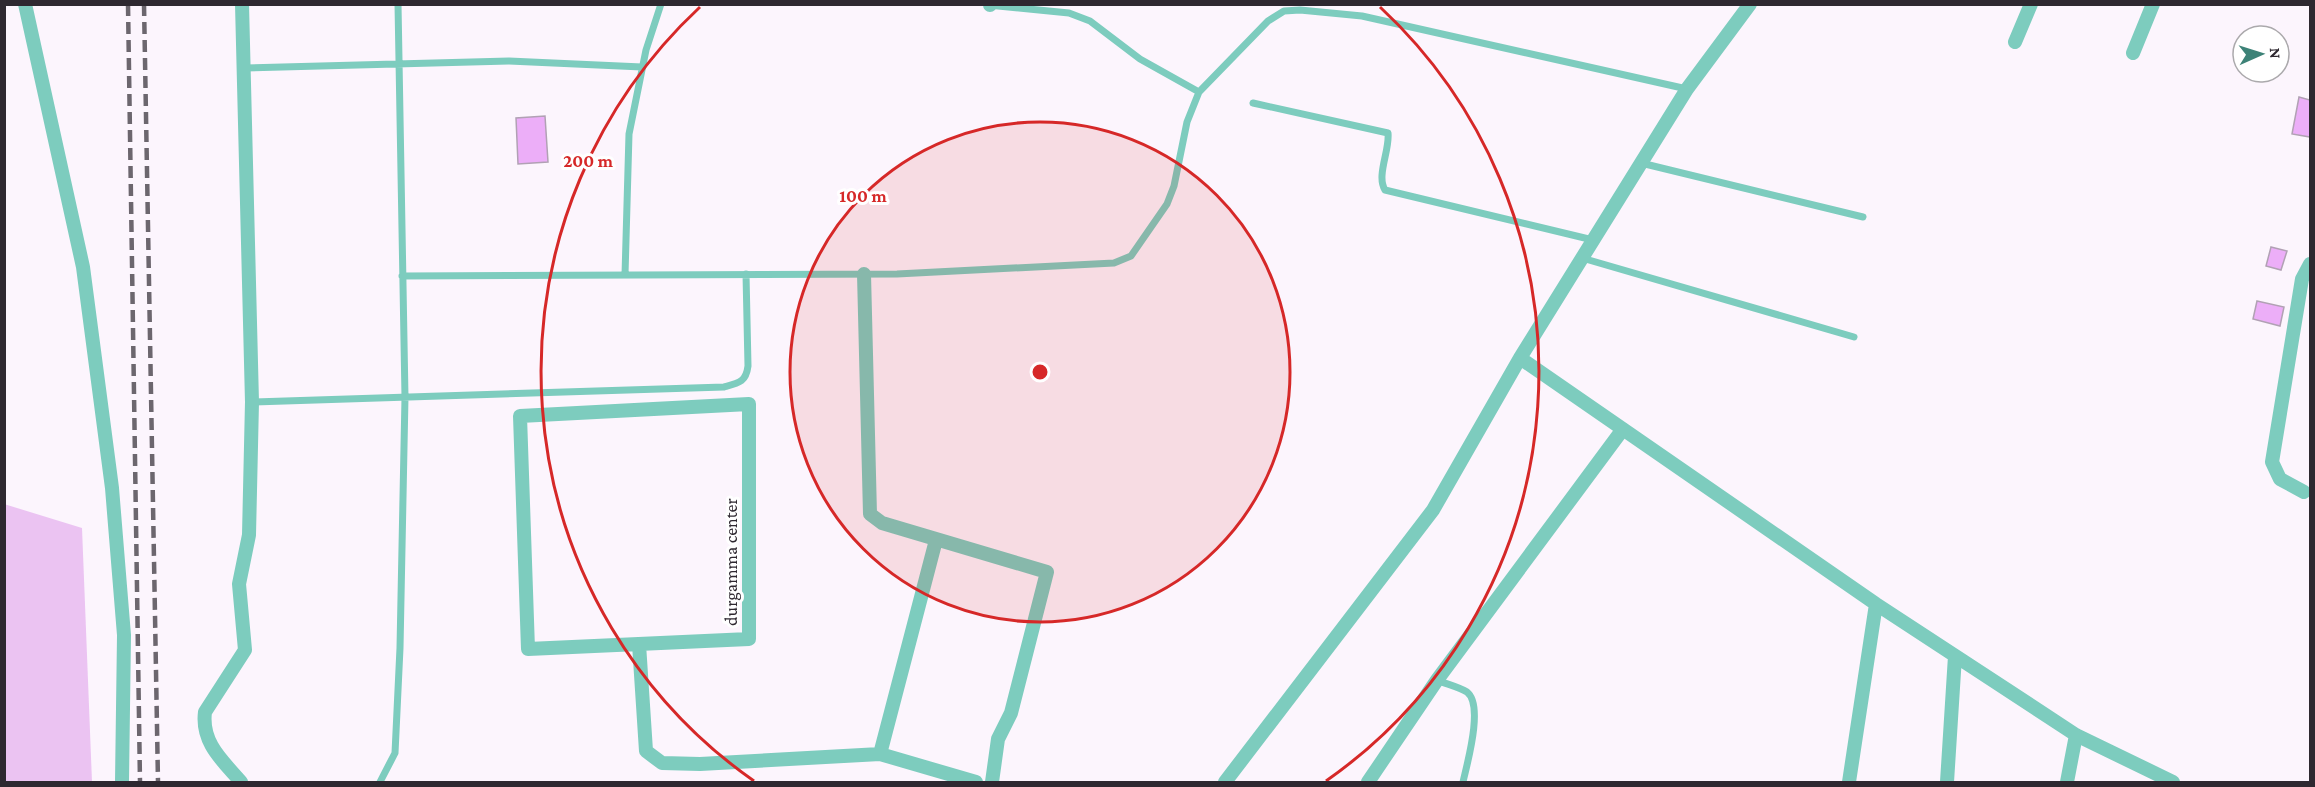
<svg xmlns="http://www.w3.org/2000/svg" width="2315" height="787" font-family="'Crimson Pro',serif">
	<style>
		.green { fill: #ebc3f2 }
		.building { fill: #ecaef8; stroke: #b1a1b4; stroke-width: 1.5 }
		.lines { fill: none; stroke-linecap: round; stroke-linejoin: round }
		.lane { stroke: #7dccbe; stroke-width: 7 }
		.street { stroke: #7dccbe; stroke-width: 14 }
		.rail { stroke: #6c666e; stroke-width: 4.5; stroke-dasharray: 12 6; stroke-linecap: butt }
		.ring { fill: none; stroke: #d62828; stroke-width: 3 }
		.labels { text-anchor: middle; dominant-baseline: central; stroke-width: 6; stroke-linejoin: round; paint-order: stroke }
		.street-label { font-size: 18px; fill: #2e2830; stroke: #fff }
		.centre { fill: #d62828; stroke: #fff; stroke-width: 3 }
		.ring-label { font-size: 18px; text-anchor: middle; font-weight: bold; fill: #d62828; stroke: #fff; stroke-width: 6; stroke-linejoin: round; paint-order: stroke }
	</style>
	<rect width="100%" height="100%" fill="#fcf5fd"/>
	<path class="green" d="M4 504 82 528 92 782H5Z"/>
	<path class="building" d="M2299 97 2310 100V137L2292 134Z
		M545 116 548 162 518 164 516 118Z
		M2271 247 2287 251 2281 270 2266 266Z
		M2257 301 2284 307 2280 326 2253 319Z"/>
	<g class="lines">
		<path class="lane" d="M988 5 1069 13 1090 21 1140 59 1199 92
			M244 68 509 61 642 67
			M1253 103 1388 133C1390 150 1376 176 1385 190L1593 240
			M1641 163 1863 217
			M1582 258 1854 337
			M625 275 629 134 646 50 661 4
			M402 276 897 274 1114 263 1131 256 1167 204 1174 186 1187 122 1199 92 1268 21 1284 11 1300 10 1362 16 1687 89
			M252 402 724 387C739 383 746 382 748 366L746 274
			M1437 680C1446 684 1459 687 1467 692 1484 705 1467 764 1463 782
			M380 782 395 753 400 648 405 397 398 4"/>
		<path class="street" d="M25 4 83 267 112 488 124 635 122 782
			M990 5V4
			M2015 42 2031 4
			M2133 53 2153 4
			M864 274 870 514 882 523 1047 572 1011 713 998 739 992 782
			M1520 358 1876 604 2076 735 2173 782
			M749 404V639L528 649 520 416Z
			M2304 492 2280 479 2272 462 2302 279 2310 264
			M639 644 646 751 662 763 700 764 880 754 976 782
			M880 754 936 540
			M241 782C223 761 201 743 205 712L245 650 239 584 249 535 252 402 242 4
			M1225 782 1433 510 1520 358 1687 89 1750 4
			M1368 782 1437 680 1623 429
			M1849 782 1876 604
			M1947 782 1955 656
			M2067 782 2076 735"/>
		<path class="rail" d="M128 4 140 782
			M144 4 158 782"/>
	</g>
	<circle cx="1040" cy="372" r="250" fill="#d62828" fill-opacity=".12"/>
	<g class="ring">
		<circle cx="1040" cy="372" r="250"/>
		<path d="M754 781A499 499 0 0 1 700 7M1380 7A499 499 0 0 1 1326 781"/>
	</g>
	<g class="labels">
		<g class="street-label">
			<text transform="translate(731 562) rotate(-90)">durgamma center</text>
		</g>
	</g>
	<circle cx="1040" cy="372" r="9" class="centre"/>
	<g class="ring-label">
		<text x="588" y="167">200 m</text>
		<text x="863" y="202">100 m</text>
	</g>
	<rect width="2315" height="787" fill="none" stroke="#2e2830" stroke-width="12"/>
	<g transform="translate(2261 54) rotate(87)"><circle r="28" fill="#ffffff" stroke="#aba9ac" stroke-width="1.5"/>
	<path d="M0-4.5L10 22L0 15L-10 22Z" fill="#3d8277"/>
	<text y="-9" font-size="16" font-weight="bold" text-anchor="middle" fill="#2e2830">N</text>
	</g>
</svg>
